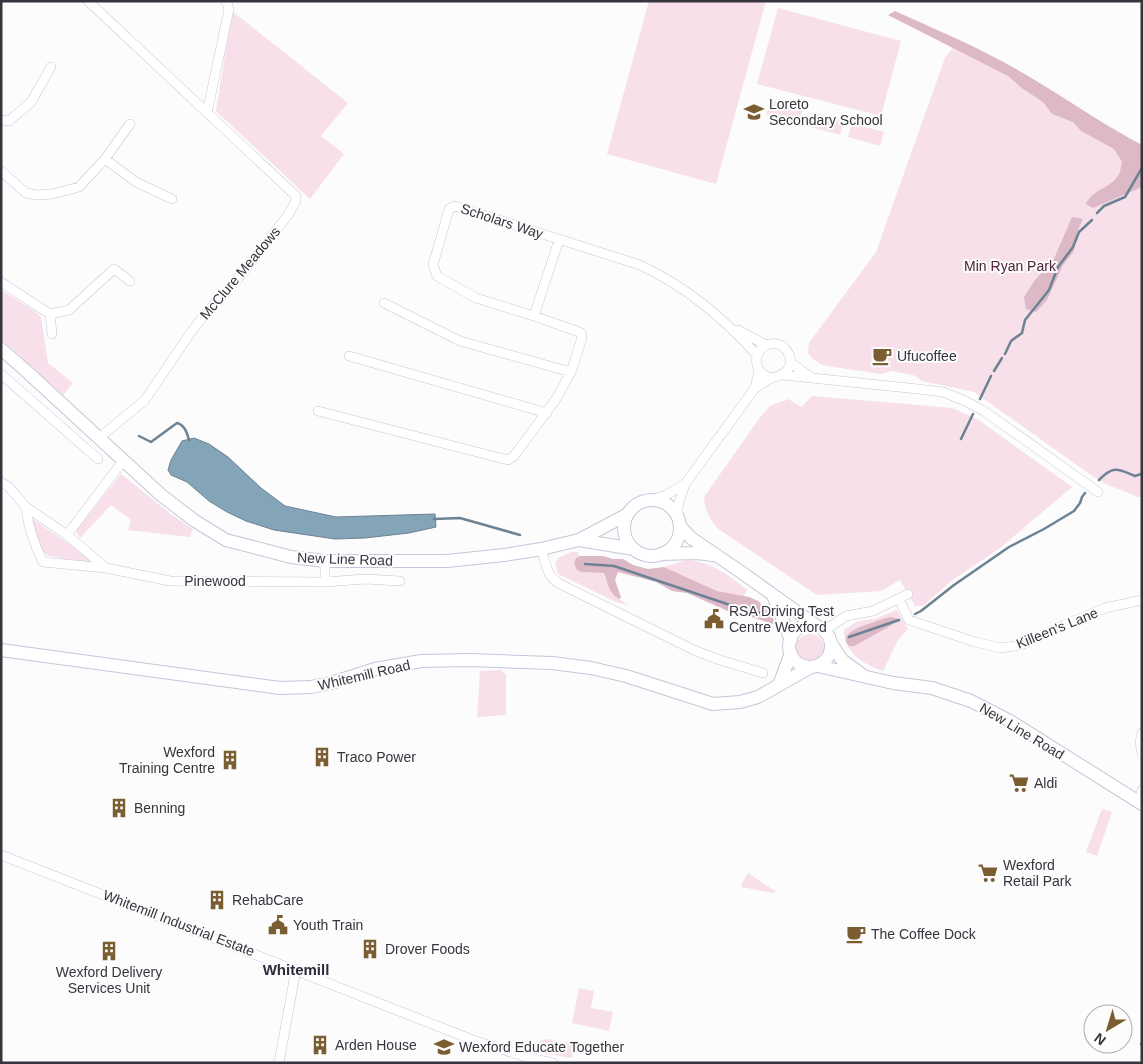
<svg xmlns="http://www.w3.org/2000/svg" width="1143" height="1064" font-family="Arial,sans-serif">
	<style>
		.green { fill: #f7e0e9 }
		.forest { fill: #ddb9c7 }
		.water { fill: #84a4b8; stroke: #6d8293 }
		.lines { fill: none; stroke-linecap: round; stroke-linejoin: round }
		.stream { stroke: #6d8293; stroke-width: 2.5 }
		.street-casing { stroke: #c8c4da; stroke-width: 10 }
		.secondary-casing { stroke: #c8c4da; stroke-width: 14 }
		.street { stroke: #fff; stroke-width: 9 }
		.secondary { stroke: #fff; stroke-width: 12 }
		.labels { text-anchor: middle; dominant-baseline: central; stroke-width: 4; stroke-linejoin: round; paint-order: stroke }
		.poi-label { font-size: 14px; fill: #36343d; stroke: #fcfcfc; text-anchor: start }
		.street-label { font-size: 14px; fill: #36343d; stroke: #fcfcfc }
		.park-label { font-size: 14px; fill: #4f2138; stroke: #fcfcfc }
		.neighbourhood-label { font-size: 15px; font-weight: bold; fill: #2f2b3c; stroke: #fcfcfc }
	</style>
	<rect width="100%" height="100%" fill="#fcfcfc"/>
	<path class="green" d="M649 1H766L716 184 607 154Z
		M778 8 901 41 881 116 757 84Z
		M232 11 348 103 321 136 344 154 310 199 216 111Z
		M957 42 1142 151V497H1138L1106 484 1091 475 974 392 922 381 913 375 892 371 880 374 822 365 813 359 808 353 809 343 876 252 945 58Z
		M770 100 803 109 798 124 766 115Z
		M812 112 844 121 840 135 807 126Z
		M852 123 884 132 880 146 848 137Z
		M1 290 35 311 41 317 48 363 73 383 63 395 9 346 1 340Z
		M812 396 952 408 977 419 1072 487 1000 548 954 579 923 606H915L900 580 881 591 817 595 717 528C709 518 705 510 704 497L761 416 770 406 788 399 802 407Z
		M121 474 171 514 193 529 190 537 128 530 131 520 111 505 80 538 76 531Z
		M31 518 91 559V563L49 556 42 551Z
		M572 552H578L579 557 576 558 581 572 604 573 612 594 628 605 616 602 558 574 555 562 560 557Z
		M687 560C711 561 729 576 748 590L743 597 717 591 664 567Z
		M897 610 908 629 898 640 883 671C864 665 843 652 844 630L858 621 874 619Z
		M796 648a14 14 0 1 1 28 0a14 14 0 1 1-28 0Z
		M501 670 506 675V715L477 717 480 671Z
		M1102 809 1112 812 1097 856 1086 852Z
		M748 873 775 891V892L774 893 742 887 741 885Z
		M579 988 594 991 591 1008 613 1012 609 1031 572 1023Z
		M546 1039 574 1044 572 1058 535 1052 539 1042Z"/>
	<path class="forest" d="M895 11C942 32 989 52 1033 79 1070 101 1104 125 1142 145V187L1093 208 1086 204C1092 189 1112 188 1119 174 1121 170 1121 165 1122 162L1114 149 1081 131 1073 122 1052 114 1043 102 1023 89 1008 76 888 15Z
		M1072 217 1083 219 1078 230 1074 251 1063 265 1047 300 1036 312 1026 309 1024 297 1035 280 1053 261Z
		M580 556H603L613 559H623L633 565 648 569 664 567 717 591 749 597 758 601 771 613 776 625 733 611 732 613 687 593 672 591 656 582 618 572 615 580 621 597 620 599C609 595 608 583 604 573L581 572 577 570 574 563 576 558Z
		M891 617 898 619 892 625 854 646H849C847 643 845 641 846 638 847 629 878 621 886 618Z"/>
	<path class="water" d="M194 438 209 444 228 457 261 488 285 506 336 517 435 514 436 527 409 533 365 538 335 539 274 530 246 521 227 512 209 501 187 482 171 475 168 470 171 460 182 441Z"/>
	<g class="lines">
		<path class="stream" d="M1097 213 1104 206 1125 197 1142 168
			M1005 354 1011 341 1022 333 1025 320 1049 290 1058 267 1073 247 1079 232 1092 220
			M994 371 1002 358
			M980 399 991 376
			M139 436 151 442 177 423C185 425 187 433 189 440
			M961 439 973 414
			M1099 480C1114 465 1118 469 1135 476L1141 474
			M434 519 460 518 520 535
			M585 564 614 566 736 607 768 615
			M915 614 921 611 954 585 1009 547 1044 529 1074 511 1080 503 1082 497 1085 493
			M849 637 899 620
			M1141 1044 1142 1042"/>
		<defs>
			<path id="street" d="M88 1 296 196V201L288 215 242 274 205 314 189 335 145 400 99 438
				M207 113 229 9 226 1
				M1 120 9 121 31 102 51 67
				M105 159 136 182 172 199
				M1 171 26 193 37 195 53 194 79 187 105 159 130 124
				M559 240 534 316 476 298 437 276 433 265 449 209 455 206 640 265C687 287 722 317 757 355
				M1 282 50 314 69 310 114 269 130 281
				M384 303 460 341 571 372
				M50 314 52 334
				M738 330 766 345
				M349 356 547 413
				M790 362 812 378
				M1 374 98 459
				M783 375 918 389 943 392 963 400 984 411 1098 492
				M755 388C761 385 767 380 772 378 783 375 793 370 790 357 788 352 785 347 780 345 757 336 745 372 772 378
				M318 411 508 460 514 456 556 399 571 372 582 338 581 333 579 332 534 316
				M1 482 9 487 26 507 67 535 106 568 170 581 325 582 365 579 400 581
				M650 500 666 495 685 484
				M26 507C28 527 34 544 43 562L106 568
				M678 517V506L685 484 755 388 759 370
				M67 535 123 461
				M541 549C546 562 546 575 558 583L696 651 720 660 763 673
				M325 561V582
				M899 599 909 620 975 642 1001 648 1021 645 1064 625 1105 608 1142 600
				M824 631 846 616 873 611 908 594
				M1142 733 1140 742 1142 754
				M1139 802 1142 790
				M1 855 473 1040 529 1058 553 1063
				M279 1063 296 969"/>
			<path id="secondary" d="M1 349 24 369 161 495 195 521 226 540 291 557 325 561H447L504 555 541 549 579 540 628 514
				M624 528a28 28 0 1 1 56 0a28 28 0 1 1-56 0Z
				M680 526 691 538 741 572 818 627
				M579 540 634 549
				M661 554 697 553 713 555
				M773 595 791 640
				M789 646a21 21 0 1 1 42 0a21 21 0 1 1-42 0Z
				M831 643 842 660 860 673
				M1 650 280 688 311 687 331 683 375 669 421 661 470 660 552 663 591 668 626 676 713 704 740 702 758 697 811 667
				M818 666 893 683 932 688 971 701 1010 721 1142 804
				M779 685 791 653"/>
		</defs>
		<use href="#street" class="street-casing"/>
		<use href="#secondary" class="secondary-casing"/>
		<use href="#street" class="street"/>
		<use href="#secondary" class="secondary"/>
	</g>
	<defs>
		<symbol id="school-bare" viewBox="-9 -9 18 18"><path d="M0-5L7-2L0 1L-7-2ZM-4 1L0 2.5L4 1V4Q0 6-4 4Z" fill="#7a5e31" stroke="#fcfcfc" stroke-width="2.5" paint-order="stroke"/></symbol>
		<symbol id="cafe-bare" viewBox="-9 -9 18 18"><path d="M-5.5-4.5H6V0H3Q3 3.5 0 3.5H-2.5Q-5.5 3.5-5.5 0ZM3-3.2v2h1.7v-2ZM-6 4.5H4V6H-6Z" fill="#7a5e31" stroke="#fcfcfc" stroke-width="2.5" paint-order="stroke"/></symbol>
		<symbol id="civic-bare" viewBox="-9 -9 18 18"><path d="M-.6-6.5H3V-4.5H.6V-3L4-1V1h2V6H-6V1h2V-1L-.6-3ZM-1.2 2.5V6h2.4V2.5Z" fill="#7a5e31" stroke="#fcfcfc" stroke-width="2.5" paint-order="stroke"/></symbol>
		<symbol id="building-bare" viewBox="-9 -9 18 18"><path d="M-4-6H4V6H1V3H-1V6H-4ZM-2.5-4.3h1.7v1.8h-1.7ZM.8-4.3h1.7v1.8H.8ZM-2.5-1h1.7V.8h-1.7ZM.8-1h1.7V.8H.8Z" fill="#7a5e31" stroke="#fcfcfc" stroke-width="2.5" paint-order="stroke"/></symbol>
		<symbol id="supermarket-bare" viewBox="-9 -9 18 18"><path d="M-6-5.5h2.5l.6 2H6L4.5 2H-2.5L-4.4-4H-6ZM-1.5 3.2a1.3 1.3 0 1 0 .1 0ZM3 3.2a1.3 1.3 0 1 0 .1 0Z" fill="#7a5e31" stroke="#fcfcfc" stroke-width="2.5" paint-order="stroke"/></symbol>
	</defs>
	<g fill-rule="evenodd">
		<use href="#school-bare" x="740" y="98" width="28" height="28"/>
		<use href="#cafe-bare" x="868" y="342" width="28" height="28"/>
		<use href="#civic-bare" x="700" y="605" width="28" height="28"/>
		<use href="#building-bare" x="308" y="743" width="28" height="28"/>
		<use href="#building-bare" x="216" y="746" width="28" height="28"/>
		<use href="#supermarket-bare" x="1005" y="769" width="28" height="28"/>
		<use href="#building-bare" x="105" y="794" width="28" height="28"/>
		<use href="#supermarket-bare" x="974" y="859" width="28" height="28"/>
		<use href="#building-bare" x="203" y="886" width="28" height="28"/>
		<use href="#civic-bare" x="264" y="911" width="28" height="28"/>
		<use href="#cafe-bare" x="842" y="920" width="28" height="28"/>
		<use href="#building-bare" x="356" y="935" width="28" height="28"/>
		<use href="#building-bare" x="95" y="937" width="28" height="28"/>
		<use href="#building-bare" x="306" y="1031" width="28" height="28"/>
		<use href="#school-bare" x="430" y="1033" width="28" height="28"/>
	</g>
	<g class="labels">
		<g class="poi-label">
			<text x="769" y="104">Loreto<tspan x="769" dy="16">Secondary School</tspan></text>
			<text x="897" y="356">Ufucoffee</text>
			<text x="729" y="611">RSA Driving Test<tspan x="729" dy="16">Centre Wexford</tspan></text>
			<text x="215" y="752" text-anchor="end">Wexford<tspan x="215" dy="16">Training Centre</tspan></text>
			<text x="337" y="757">Traco Power</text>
			<text x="1034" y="783">Aldi</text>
			<text x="134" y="808">Benning</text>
			<text x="1003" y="865">Wexford<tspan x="1003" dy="16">Retail Park</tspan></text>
			<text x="232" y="900">RehabCare</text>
			<text x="293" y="925">Youth Train</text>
			<text x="871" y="934">The Coffee Dock</text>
			<text x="385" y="949">Drover Foods</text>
			<text x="109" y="972" text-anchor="middle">Wexford Delivery<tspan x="109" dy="16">Services Unit</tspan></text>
			<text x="335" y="1045">Arden House</text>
			<text x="459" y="1047">Wexford Educate Together</text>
		</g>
		<g class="street-label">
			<text transform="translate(502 221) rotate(18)">Scholars Way</text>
			<text transform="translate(240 273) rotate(-50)">McClure Meadows</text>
			<text transform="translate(345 559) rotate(2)">New Line Road</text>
			<text x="215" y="581">Pinewood</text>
			<text transform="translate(1057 628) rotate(-22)">Killeen's Lane</text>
			<text transform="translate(364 675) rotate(-13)">Whitemill Road</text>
			<text transform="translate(1022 731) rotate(31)">New Line Road</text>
			<text transform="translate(179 923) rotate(21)">Whitemill Industrial Estate</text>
		</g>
		<g class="park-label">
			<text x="1010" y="266">Min Ryan Park</text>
		</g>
		<g class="neighbourhood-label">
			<text x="296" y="969">Whitemill</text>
		</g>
	</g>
	<rect width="1143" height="1064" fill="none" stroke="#36343d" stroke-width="5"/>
	<g transform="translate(1108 1029) rotate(218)"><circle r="24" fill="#fcfcfc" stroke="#adacb0"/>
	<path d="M0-4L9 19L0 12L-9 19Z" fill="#7a5e31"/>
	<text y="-8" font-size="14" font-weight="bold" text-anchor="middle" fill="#36343d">N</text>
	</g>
</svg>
